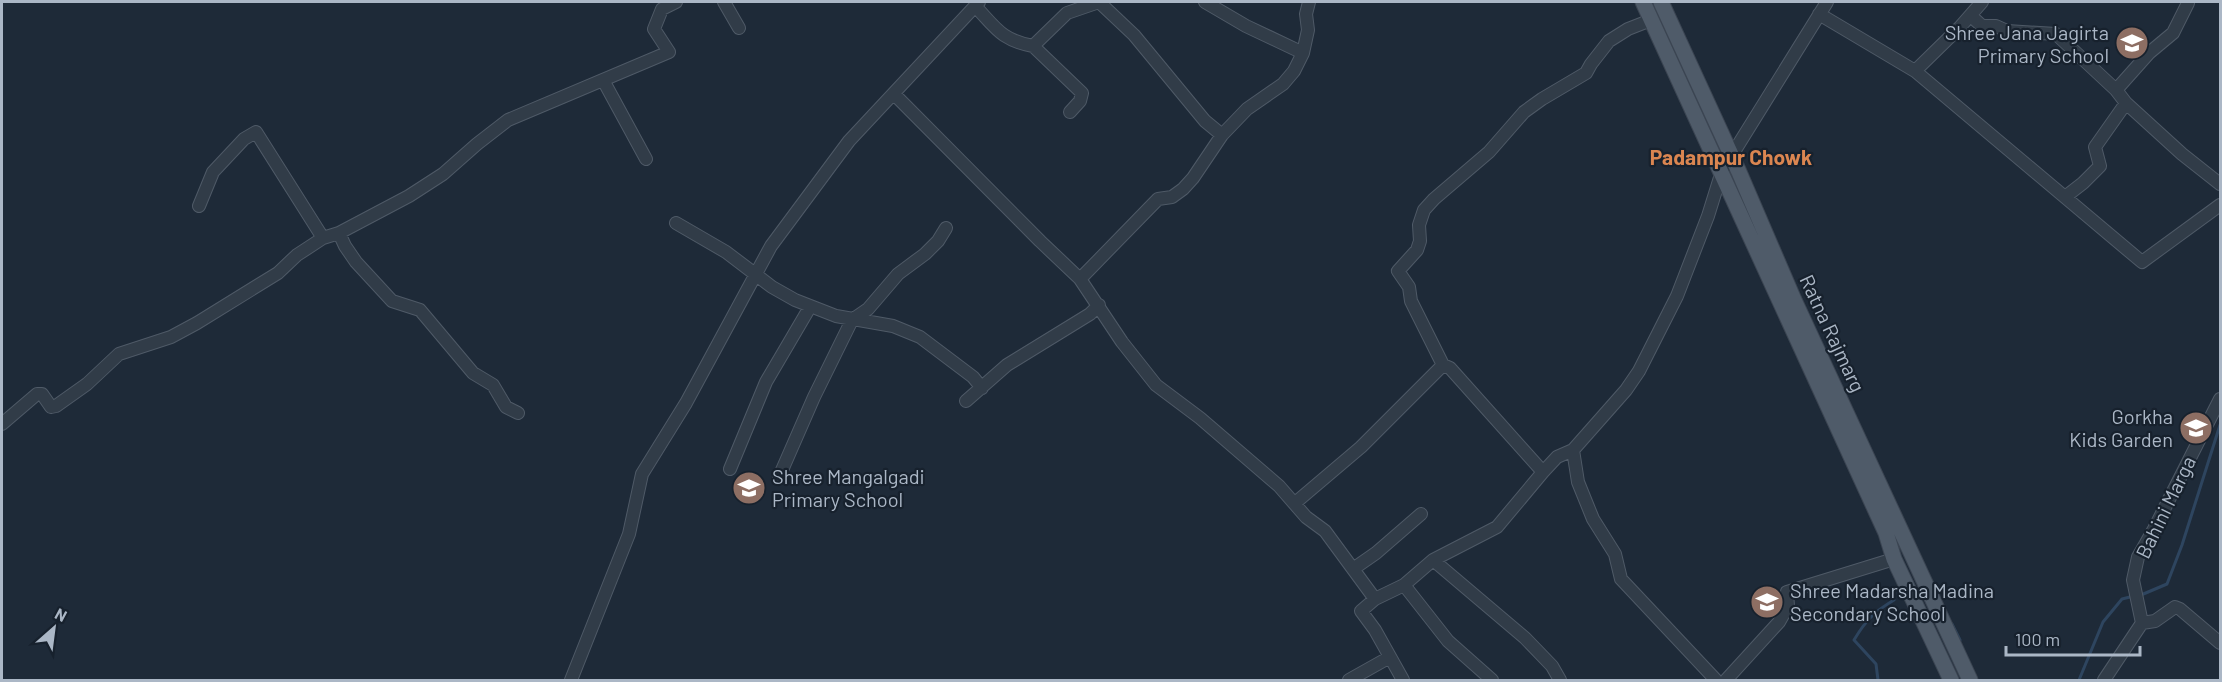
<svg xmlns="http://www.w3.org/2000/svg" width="2222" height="682" font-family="Barlow,sans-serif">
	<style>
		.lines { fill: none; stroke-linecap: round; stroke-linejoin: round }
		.stream { stroke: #2e455f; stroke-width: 3 }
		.minor-casing { stroke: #4f5a67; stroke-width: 14 }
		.major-casing { stroke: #3b4552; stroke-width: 17 }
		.minor { stroke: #313c48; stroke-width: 12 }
		.major { stroke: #4f5b69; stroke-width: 15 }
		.labels { text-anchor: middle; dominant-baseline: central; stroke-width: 4.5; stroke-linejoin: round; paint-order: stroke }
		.poi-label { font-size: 20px; fill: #abb7c6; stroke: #17212d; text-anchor: end }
		.street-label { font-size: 20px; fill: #abb7c6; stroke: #17212d }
		.neighbourhood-label { font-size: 21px; font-weight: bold; fill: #db8651; stroke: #17212d }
	</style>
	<rect width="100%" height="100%" fill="#1e2a38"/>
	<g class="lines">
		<path class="stream" d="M2141 595 2167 584 2182 545 2220 425
			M1952 624 1960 640
			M1878 680 1876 664 1854 640C1866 620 1874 612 1894 600
			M2079 680 2103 622 2122 599 2134 596"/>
		<defs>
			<path id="minor" d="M724 2 739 28
				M1205 2 1246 26 1303 53
				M975 6C996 28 1001 40 1033 46L1067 13 1099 2 1134 35 1205 121 1222 135
				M1819 14 1915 71 2142 262 2220 205
				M1971 16 1982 26H1996L2007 31 2056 34 2116 90 2126 103 2182 154 2220 184
				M1033 46 1082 93 1080 101 1070 112
				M1915 71 1960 27 1982 2
				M603 80 646 159
				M2116 90 2149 53 2173 33 2188 3
				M894 94 1040 241 1080 279 1122 342 1156 385 1200 418 1279 486 1306 517 1325 531 1375 599 1404 585 1433 560 1497 527 1543 472 1557 457 1573 450 1626 390 1639 371 1677 296 1708 216 1722 171 1827 2
				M2065 197 2083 183 2100 166 2095 147 2126 103
				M199 206 213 172 244 139 256 132 323 238
				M676 223 726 252 772 287 795 300 836 316 893 326 920 337 973 377 982 388
				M339 233 345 246 356 262 392 301 420 310 473 373 493 385 506 407 518 413
				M1080 279 1158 199 1172 197 1183 189 1193 178 1222 135 1247 109 1283 84 1294 71 1303 53 1308 30 1306 14 1309 2
				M1443 365 1450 368 1543 472
				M966 401 1007 365 1090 314 1099 305
				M2 424 37 394H42L51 407 56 406 87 384 119 354 171 337 197 323 278 273 297 255 323 238 339 233 409 196 443 174 477 144 508 120 669 52 654 29 662 9 676 2
				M1573 450 1578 482 1593 519 1615 554 1621 579 1716 680
				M730 469 766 382 810 307
				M779 477 814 397 852 320 868 309 898 274 925 254 938 241 946 228
				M1295 503 1361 447 1443 365 1411 301 1409 287 1398 271 1417 250 1420 241 1419 225 1424 210 1434 199 1489 152 1524 112 1542 99 1586 73 1591 64 1609 41 1628 29 1651 20
				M1433 560 1525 638 1552 666 1560 680
				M1353 569 1376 553 1421 514
				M1404 585 1448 641 1492 680
				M1375 599 1361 611 1375 630 1403 680
				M2142 623 2155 621 2175 607 2180 609 2220 643
				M571 680 629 534 642 474 686 403 771 246 849 141 979 2
				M1349 680 1390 657
				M1726 680 1779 622 1788 606 1787 592 1894 559
				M2104 680 2142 623 2133 580 2138 557 2154 529 2220 399"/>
			<path id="major" d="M1643 2 1886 533 1894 559 1951 680
				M1661 2 1739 172 1794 300 1970 680"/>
		</defs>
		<use href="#minor" class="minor-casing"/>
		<use href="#major" class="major-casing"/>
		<use href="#minor" class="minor"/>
		<use href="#major" class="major"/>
	</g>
	<defs>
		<symbol id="school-disc" viewBox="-11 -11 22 22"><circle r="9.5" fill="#8d6e63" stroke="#17212d"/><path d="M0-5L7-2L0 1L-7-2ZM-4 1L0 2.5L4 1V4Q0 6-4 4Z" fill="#fff"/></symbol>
	</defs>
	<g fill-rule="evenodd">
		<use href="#school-disc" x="2113" y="24" width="38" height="38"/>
		<use href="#school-disc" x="2177" y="409" width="38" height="38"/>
		<use href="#school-disc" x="730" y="469" width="38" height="38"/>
		<use href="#school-disc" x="1748" y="583" width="38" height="38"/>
	</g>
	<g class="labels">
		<g class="poi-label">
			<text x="2109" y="32">Shree Jana Jagirta<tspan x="2109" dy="23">Primary School</tspan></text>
			<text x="2173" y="416">Gorkha<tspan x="2173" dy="23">Kids Garden</tspan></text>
			<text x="772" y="476" text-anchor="start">Shree Mangalgadi<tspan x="772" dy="23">Primary School</tspan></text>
			<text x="1790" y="590" text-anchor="start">Shree Madarsha Madina<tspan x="1790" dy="23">Secondary School</tspan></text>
		</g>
		<g class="street-label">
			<text transform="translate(1833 333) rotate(65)">Ratna Rajmarg</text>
			<text transform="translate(2165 507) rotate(-64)">Bahini Marga</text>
		</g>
		<g class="neighbourhood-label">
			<text x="1731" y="156">Padampur Chowk</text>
		</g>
	</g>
	<rect width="2222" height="682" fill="none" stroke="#abb7c6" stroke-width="6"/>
	<g transform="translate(54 628) rotate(28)" stroke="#17212d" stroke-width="4.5" paint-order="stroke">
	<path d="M0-4.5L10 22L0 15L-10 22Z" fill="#abb7c6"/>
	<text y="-9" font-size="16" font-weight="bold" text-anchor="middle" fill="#abb7c6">N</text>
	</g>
	<path d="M2006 646v9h134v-9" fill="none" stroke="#abb7c6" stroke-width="3"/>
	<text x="2015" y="646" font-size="18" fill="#abb7c6" stroke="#17212d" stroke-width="4.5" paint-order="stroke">100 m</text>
</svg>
